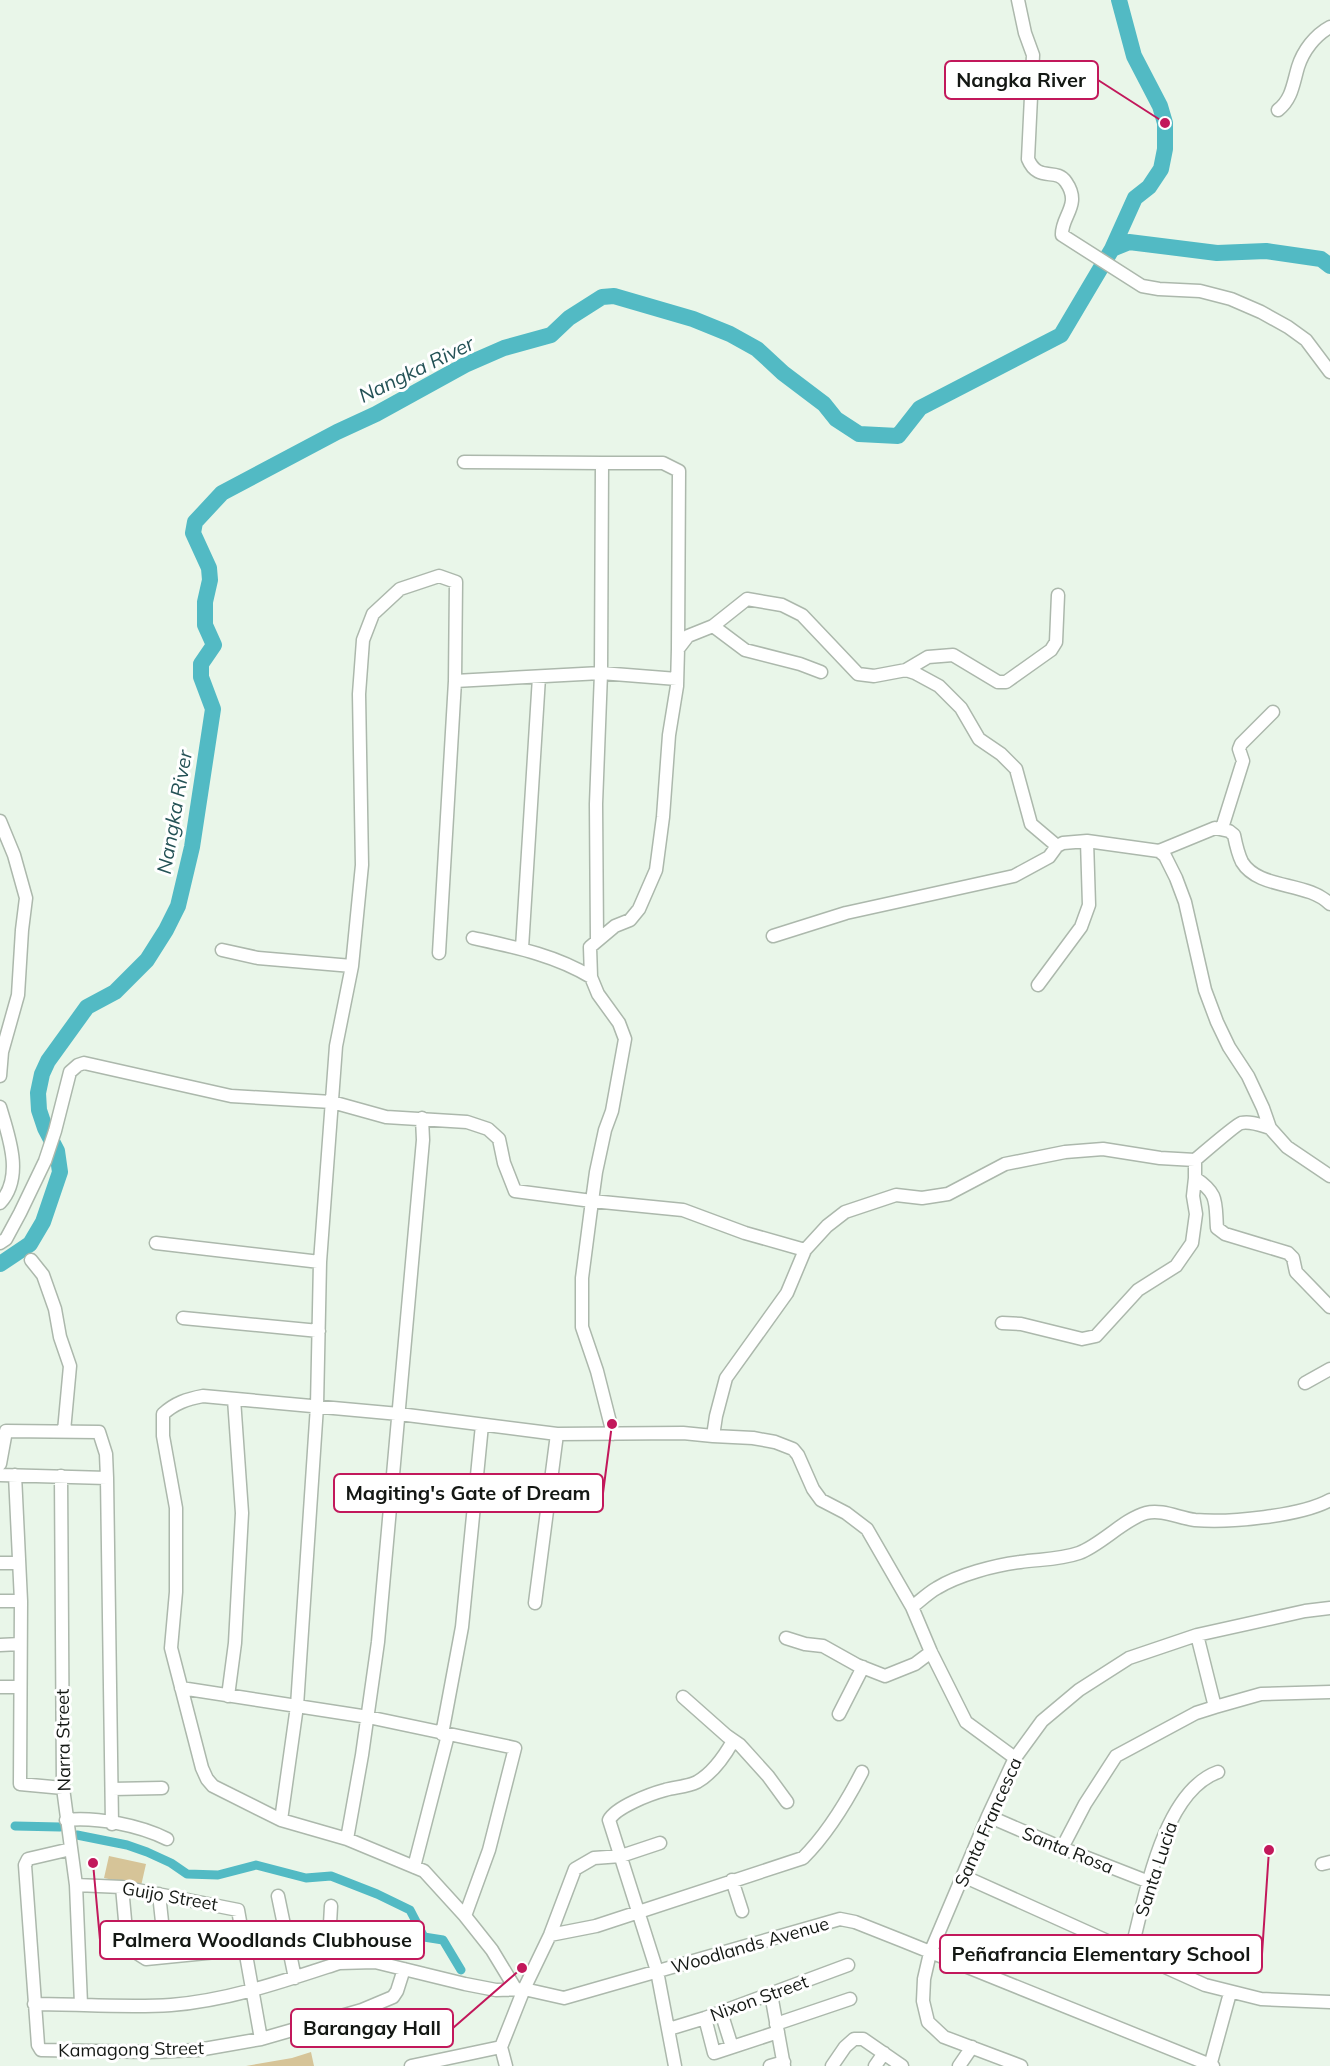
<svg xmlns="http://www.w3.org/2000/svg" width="1330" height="2066" font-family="Mulish,sans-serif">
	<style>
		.green { fill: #d6c498 }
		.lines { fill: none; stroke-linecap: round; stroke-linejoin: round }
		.canal { stroke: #52bac4; stroke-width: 9 }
		.river { stroke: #52bac4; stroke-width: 16 }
		.minor-casing { stroke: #acb8ac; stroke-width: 15 }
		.minor { stroke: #fff; stroke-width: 12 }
		.labels { text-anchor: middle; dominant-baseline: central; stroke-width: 6; stroke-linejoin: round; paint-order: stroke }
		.street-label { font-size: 18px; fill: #141814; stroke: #fff }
		.water-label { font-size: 20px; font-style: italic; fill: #245256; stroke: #fff }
		.leader { fill: none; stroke: #c2185b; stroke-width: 2 }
		.callout-dot { fill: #c2185b; stroke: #fff; stroke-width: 2 }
		.callout { fill: #fff; stroke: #c2185b; stroke-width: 2 }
		.callout-label { font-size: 20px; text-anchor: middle; font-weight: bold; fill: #141814 }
	</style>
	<rect width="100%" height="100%" fill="#e9f6e9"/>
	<path class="green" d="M109 1856 146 1864 141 1886 104 1878Z
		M311 2052 314 2066H246L292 2058Z"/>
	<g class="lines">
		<path class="canal" d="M15 1826 60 1827
			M77 1835 127 1845 147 1852 171 1863 187 1874 218 1875 256 1865 306 1878 331 1876 377 1894 410 1910 424 1937 443 1940 461 1970"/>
		<path class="river" d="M1112 249 1129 242 1217 253 1266 251 1321 259 1330 266
			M0 1264 30 1244 43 1222 60 1172 57 1151 45 1128 39 1110 38 1093 42 1074 48 1061 87 1007 115 992 147 960 166 930 178 906 192 847 213 709 201 677V664L214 645 205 625V602L210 580 209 568 193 533 195 522 222 493 337 432 376 414 465 365 504 348 551 335 569 318 602 297 614 296 693 319 730 334 757 349 783 373 824 404 836 419 859 434 898 436 920 408 1061 335 1112 249 1135 198 1149 187 1161 169 1165 149V123L1160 106 1134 56 1119 0"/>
		<defs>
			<path id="minor" d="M1018 0 1025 33 1033 55 1028 159C1038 183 1056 167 1066 182 1082 205 1061 216 1062 235L1142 286 1159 289 1200 291 1231 299 1261 312 1288 327 1306 340 1330 372
				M1278 110C1292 99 1293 84 1298 67 1303 51 1315 35 1330 27
				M464 462 602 463
				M906 670 928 657 953 655 998 682H1006L1051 650 1056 642 1058 595
				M821 672 800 664 745 650 713 626 747 599 782 605 802 615 858 674 874 676 906 670 915 673 939 686 961 708 979 739 1001 754 1016 769 1031 824 1057 846
				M455 681 601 673 677 679
				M0 821 14 855 26 898 22 930 18 995 2 1052 0 1076
				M1222 828 1243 761 1239 749 1241 744 1273 712
				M1159 851 1215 828 1229 831 1234 835C1236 845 1238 854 1242 862 1259 890 1307 881 1330 904
				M773 936 846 913 1014 876 1049 857 1057 846 1063 843 1087 841 1159 851 1165 856 1176 878 1185 902 1205 990 1217 1022 1229 1047 1248 1076 1263 1108 1270 1128 1287 1147 1330 1176
				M473 938C514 947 555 955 591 977
				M597 941 596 804 601 673 602 463H663L679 471 678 649
				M522 948 539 677
				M222 950 258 958 352 966
				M1038 985 1081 927 1089 905 1087 841
				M0 1107C9 1137 24 1177 0 1203
				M1195 1178C1219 1194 1215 1202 1217 1228L1225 1234 1288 1253 1293 1258 1296 1272 1330 1307
				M0 1243 6 1239 20 1213 45 1161 55 1131 70 1072 78 1065 84 1063 231 1096 332 1102 386 1117 467 1122 488 1129 499 1139 504 1163 515 1191 592 1201 596 1172 605 1130 612 1111 625 1039 619 1023 598 994 591 977 590 947 615 926 630 920 639 909 656 870 663 817 669 735 677 686 678 649 688 636 713 626
				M156 1243 320 1262
				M31 1260 43 1275 55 1309 60 1337 70 1366 64 1431
				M183 1318 319 1331
				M1002 1323 1021 1324 1082 1339 1096 1336 1138 1290 1176 1266 1192 1243 1196 1214 1193 1196 1195 1178V1160
				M1305 1383 1330 1369
				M613 1434 597 1371 582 1327V1278L592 1201 683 1210 745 1233 805 1250
				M713 1436 753 1438 775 1442 793 1449 798 1455 813 1489 821 1500 846 1513 867 1529 912 1607 931 1652 966 1722 1015 1758
				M0 1464 6 1431 99 1432 106 1454 107 1478 112 1824
				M0 1475 107 1478
				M15 1475 21 1601 20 1784 63 1788
				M61 1476 63 1788 76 1885 81 2004
				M0 1563H19
				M0 1601H21
				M535 1603 557 1434
				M912 1607C920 1601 928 1593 937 1588 958 1575 995 1565 1020 1562 1040 1559 1059 1560 1079 1553 1101 1545 1124 1519 1146 1513 1162 1509 1179 1518 1195 1520 1229 1523 1301 1516 1330 1500
				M1197 1635 1215 1707
				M786 1638 805 1644 823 1646 857 1665 885 1676 915 1664 931 1652
				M0 1645 20 1644
				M0 1687H20
				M181 1688 368 1717 515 1748 489 1850 465 1916
				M228 1696 235 1643 242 1513 234 1399
				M683 1697 727 1736 740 1745 768 1776 787 1802
				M839 1714 863 1667
				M442 1734 462 1627 482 1425
				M112 1789 162 1788
				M988 1816 1062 1848 1149 1882
				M66 1820C97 1817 139 1825 167 1839
				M281 1820 297 1706 317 1406 320 1262 336 1046 352 966 362 865 359 694 363 640 373 614 400 589 439 576 456 582 455 681 439 953
				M347 1839 362 1755 378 1642 423 1140 422 1118
				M1062 1848 1085 1804 1116 1756 1196 1713 1215 1707 1261 1694 1330 1692
				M71 1849 28 1859 25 1865 38 2045 41 2050 150 2052 198 2050 261 2039 362 2010 393 1997 397 1991 404 1969
				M1322 1864 1330 1862
				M414 1867 448 1735
				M963 1876 1205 1985 1261 1999 1330 2002
				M732 1880 742 1911
				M76 1885 122 1887 238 1910 261 2039
				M122 1887 127 1942 135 1952 146 1959 246 1949
				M159 1894 163 1931
				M278 1896 295 1978
				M550 1935 596 1926 803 1858C828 1833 846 1803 862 1772
				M1131 1951C1145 1899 1162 1792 1218 1772
				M339 1963 375 1962 465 1984 496 1990 524 1989 564 1998 840 1919 855 1922 903 1941 1213 2066
				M515 1988 492 1950 465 1916 424 1871 347 1839 281 1820 213 1786 207 1779 202 1768 171 1648 176 1592V1508L163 1436V1414C175 1403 187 1399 203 1396L399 1414 557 1434 683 1433 713 1436 716 1416 726 1378 787 1293 805 1250 827 1226 845 1212 896 1195 922 1198 948 1194 1005 1164 1065 1152 1103 1149 1160 1158 1195 1160C1202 1154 1237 1124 1241 1123 1251 1121 1260 1125 1270 1128
				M771 1994 784 2066
				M34 2004C80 2004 126 2008 171 2005 230 2000 284 1981 339 1963L330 1924 331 1906
				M721 2012 732 2047
				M705 2018 714 2053 778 2032
				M776 2024 850 1999
				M669 2029 705 2018 848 1965
				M501 2047 524 1989 550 1935 575 1869 594 1858 621 1856 660 1843
				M501 2047 506 2066
				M411 2066 501 2047
				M675 2066 657 1971 609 1820C616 1807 650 1794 665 1790 675 1787 687 1787 697 1782 713 1773 724 1757 733 1741
				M770 2066 784 2062
				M832 2066 845 2047 854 2039H863L902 2066
				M875 2066 884 2053
				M959 2066 972 2047
				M1021 2066 944 2037 928 2022 923 2001 924 1979 930 1953 988 1816 1015 1758 1042 1721 1079 1690 1129 1658 1197 1635 1305 1611 1330 1608
				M1210 2066 1230 1993"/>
		</defs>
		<use href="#minor" class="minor-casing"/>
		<use href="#minor" class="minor"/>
	</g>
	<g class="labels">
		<g class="street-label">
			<text transform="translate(63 1740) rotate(-91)">Narra Street</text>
			<text transform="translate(988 1822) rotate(-66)">Santa Francesca</text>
			<text transform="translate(1068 1850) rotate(22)">Santa Rosa</text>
			<text transform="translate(1156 1869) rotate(-72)">Santa Lucia</text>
			<text transform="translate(170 1896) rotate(10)">Guijo Street</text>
			<text transform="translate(750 1945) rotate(-16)">Woodlands Avenue</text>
			<text transform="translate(759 1998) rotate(-20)">Nixon Street</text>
			<text transform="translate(131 2049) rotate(-1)">Kamagong Street</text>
		</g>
		<g class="water-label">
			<text transform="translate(416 369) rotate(-26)">Nangka River</text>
			<text transform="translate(174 812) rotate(-80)">Nangka River</text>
		</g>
	</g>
	<path class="leader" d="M1165 123L1098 80M612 1424L603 1493M93 1863L100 1940M1269 1850L1262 1954M522 1968L453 2028"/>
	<g class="callout-dot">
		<circle cx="1165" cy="123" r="6"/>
		<circle cx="612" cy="1424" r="6"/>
		<circle cx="93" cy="1863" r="6"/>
		<circle cx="1269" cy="1850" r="6"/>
		<circle cx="522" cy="1968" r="6"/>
	</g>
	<g class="callout">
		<rect x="945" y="61" width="153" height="38" rx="6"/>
		<rect x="334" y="1474" width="269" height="38" rx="6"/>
		<rect x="100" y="1921" width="324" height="38" rx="6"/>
		<rect x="940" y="1935" width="322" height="38" rx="6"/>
		<rect x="291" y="2009" width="162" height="38" rx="6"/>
	</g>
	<g class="callout-label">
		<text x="1021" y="87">Nangka River</text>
		<text x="468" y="1500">Magiting's Gate of Dream</text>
		<text x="262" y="1947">Palmera Woodlands Clubhouse</text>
		<text x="1101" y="1961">Peñafrancia Elementary School</text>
		<text x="372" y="2035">Barangay Hall</text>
	</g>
</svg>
